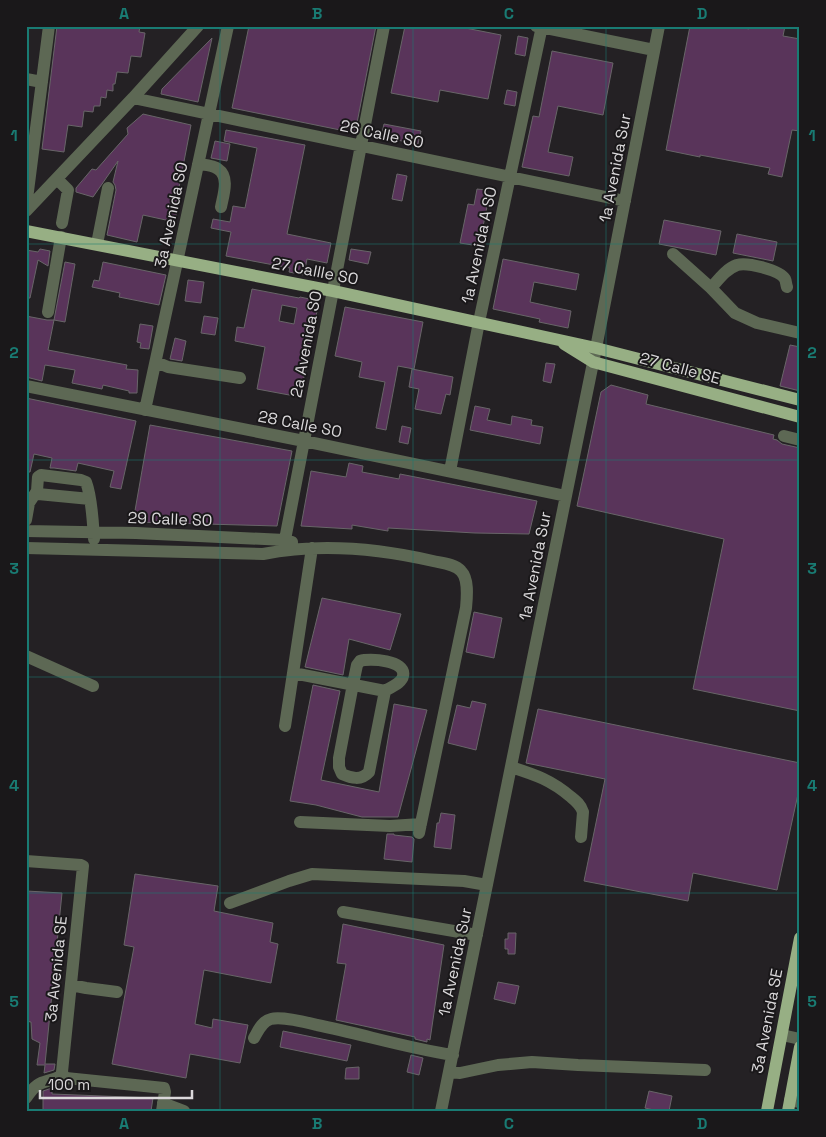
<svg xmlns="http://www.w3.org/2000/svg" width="826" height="1137" font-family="'Space Grotesk',sans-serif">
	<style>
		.building { fill: #59345a; stroke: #686568; fill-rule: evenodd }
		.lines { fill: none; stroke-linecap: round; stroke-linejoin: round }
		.minor { stroke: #5d6854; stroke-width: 12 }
		.major { stroke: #97af84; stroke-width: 12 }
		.grid { fill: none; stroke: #197b73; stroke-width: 1; stroke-opacity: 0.55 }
		.labels { text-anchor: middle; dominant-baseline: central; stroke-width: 4; stroke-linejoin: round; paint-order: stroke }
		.street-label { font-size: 16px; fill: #dad8da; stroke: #1a181a }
		.neatline { fill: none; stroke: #197b73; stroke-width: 2 }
		.grid-label { font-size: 16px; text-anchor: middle; font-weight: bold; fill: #197b73 }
	</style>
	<rect width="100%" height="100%" fill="#242124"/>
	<path class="building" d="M57 26H140L139 32 145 33 141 57 131 56 128 73 117 72 115 84H113V91L107 90 106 98 101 97 100 106H94L93 112 84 111 82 127 68 125 64 152 42 149Z
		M249 26H376L355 133 232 108Z
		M405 26H455L501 35 488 99 440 90 438 102 391 93Z
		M690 26H717L726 28V26H735L749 29V26H785L783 36 800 39V89L798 98 800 99V131L792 130 782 177 768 174 770 168 700 155V157L666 150Z
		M518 36 528 38 525 56 515 54Z
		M212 38 198 102 161 94 162 89Z
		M552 51 613 63 603 115 558 106 548 152 573 157 569 176 522 167 533 116 539 117Z
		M507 90 517 92 515 106 504 104Z
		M143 114 191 125 176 203H178L175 222 143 215 137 242 107 235 116 190 115 185 113 182 118 161 93 197 76 192V188L92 169 96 170 128 134 127 128Z
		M384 124 421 131 418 144 381 137Z
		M226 130 305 145 287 234 331 243 327 263 307 259 304 275 289 272 290 268 226 256 231 232 211 228 213 219 230 222 233 206 245 208 257 148 224 141Z
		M215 141 230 144 227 161 211 158Z
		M397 174 407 176 402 201 392 199Z
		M477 189 486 190 484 196 489 197 479 246 460 243 468 204 474 205Z
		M664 220 721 231 716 255 659 244Z
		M737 234 777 242 773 261 733 253Z
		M40 249 50 251 48 266 38 260 30 298H26V250L38 252Z
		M351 249 371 252 368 264 349 260Z
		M503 259 579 274 576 290 534 282 530 302 571 311 568 328 539 322 540 319 493 309Z
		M65 262 75 264 65 322 54 320Z
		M103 262 166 275 159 305 119 297 120 293 92 287 94 280 99 281Z
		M188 280 204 282 201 303 185 301Z
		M252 289 299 298 300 297 319 301 300 397 257 389 265 347 235 341 237 327 244 328ZM282 305 297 308 294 324 279 321Z
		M345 307 423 322 414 369 398 366 386 430 376 428 385 382 359 377 362 362 335 356Z
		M26 316 47 320H54L48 350 127 365 126 369 138 370 137 393H129V391L103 385 102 389 72 383 75 370 45 365 42 381 26 377Z
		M204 316 218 318 215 335 201 333Z
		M140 324 153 326 149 349 140 348 141 343 137 342Z
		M175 338 186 341 182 361 170 359Z
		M790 345 800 347V391L780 386Z
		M546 363 555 364 551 383 543 381Z
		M412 369 453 377 450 395 446 394 441 414 415 409 419 389 409 387Z
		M611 385 648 395 646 404 774 435 773 439 777 440 782 444 800 448V711L693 689 724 539 577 506 601 392Z
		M26 398 136 421 121 489 110 487 114 471 78 463 76 471 54 468H50L52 458 34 454 30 472H26Z
		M475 406 490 409 487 420 511 425 512 416 532 420 531 425 543 427 540 444 470 430Z
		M150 425 292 451 277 526 133 522Z
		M402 426 411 428 408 444 399 442Z
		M349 463 363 466 362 472 399 479 400 474 537 501 529 534 475 533 388 528V531L352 525V529L301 526 311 471 346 477Z
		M322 598 401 614 390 650 349 639 343 675 305 667Z
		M474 612 502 618 494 658 466 652Z
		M313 685 340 691 321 780 379 792 394 704 427 710 398 817H362L316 805 290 801Z
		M472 701 486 704 476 750 448 743 457 705 470 708Z
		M538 709 800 763V785L777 890 693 873 688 901 584 881 605 779 526 763Z
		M441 813 455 815 451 849 434 847 437 823H439Z
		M387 834H394V835L412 837 414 839 412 862 384 859Z
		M135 874 218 886 214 911 273 923 270 942 278 944 271 983 204 970 195 1024 212 1028 213 1019 248 1025 240 1063 190 1054 186 1078 112 1064 134 947 124 945Z
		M26 891 62 893 45 1064H55L54 1070 44 1073 45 1065H37L40 1043 32 1039 31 1022 26 1021Z
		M343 924 444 945 430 1040 427 1039V1042L415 1039V1037L336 1020 346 964 337 963Z
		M508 933H516L515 954H508V949H505V939H508Z
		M498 982 519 986 515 1004 494 999Z
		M283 1031 351 1045 347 1061 280 1047Z
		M411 1055 423 1058 419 1075 407 1072Z
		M359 1067V1079H345L346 1068Z
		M52 1088V1094L153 1098 151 1111H43V1091Z
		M649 1091 672 1096 669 1111H658L645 1108Z"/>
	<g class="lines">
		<path class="minor" d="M536 26 654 50
			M26 79 42 82
			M133 98 625 201
			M198 164C205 165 213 165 218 169 230 177 223 196 221 207
			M57 179 68 190 62 223
			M26 207 49 26
			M26 211 133 98 198 26
			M97 244 108 188
			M673 254 711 288 735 313 757 323 800 333
			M711 288C719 279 726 269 737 265 747 262 780 270 785 279 786 281 786 284 787 287
			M48 312 61 237
			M156 362 168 367 240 378
			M26 386 304 441 566 496
			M145 410 228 26
			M784 436 800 440
			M450 471 479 322 542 26
			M90 499 38 494 37 491 38 477 41 475 81 480 86 482C92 498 93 523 94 539
			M26 520 29 503 37 491
			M26 531 136 533 285 540 292 542
			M26 548 263 554C319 543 377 548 433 561 442 563 455 564 461 571 469 579 467 597 466 608L419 833
			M283 550 384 26
			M26 656 93 686
			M293 673C323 679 354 685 385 691 391 687 402 683 403 676 407 660 369 658 360 661L357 665 353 684 339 758V767L342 774C351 778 361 781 369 772L385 691
			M285 726 312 548
			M511 767C536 775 551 780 571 797 576 801 581 805 583 812L581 837
			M300 822 390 826 421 824
			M26 861 81 865 83 866 62 1072 63 1075
			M230 903 289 881 312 874 464 881 487 885
			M343 912 477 935
			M71 985 86 988 117 992
			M782 1035 800 1039
			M254 1038C258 1031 262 1021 271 1019 282 1016 305 1022 317 1025 362 1034 407 1048 453 1055
			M449 1072 460 1073 498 1065 532 1062 578 1065 705 1070
			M63 1075 66 1078 164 1088 165 1092 162 1111
			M26 1098C40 1077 44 1085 63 1075
			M790 1100 800 1102
			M163 1103 184 1111
			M441 1111 596 348 659 26"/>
		<path class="major" d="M26 231 333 291 596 348 800 400
			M564 344 593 362 800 417
			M767 1111 800 938
			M788 1111 800 1047"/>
	</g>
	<path class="grid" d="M220 26V1111M413 26V1111M606 26V1111M26 244H800M26 460H800M26 677H800M26 893H800"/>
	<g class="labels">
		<g class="street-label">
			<text transform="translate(382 134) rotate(12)">26 Calle SO</text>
			<text transform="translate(615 168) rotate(-79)">1a Avenida Sur</text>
			<text transform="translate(171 215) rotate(-78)">3a Avenida SO</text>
			<text transform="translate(479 245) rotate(-78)">1a Avenida A SO</text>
			<text transform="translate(315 271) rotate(11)">27 Callle SO</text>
			<text transform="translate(306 344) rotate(-79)">2a Avenida SO</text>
			<text transform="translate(680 368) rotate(15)">27 Calle SE</text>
			<text transform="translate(300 424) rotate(11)">28 Calle SO</text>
			<text transform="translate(170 519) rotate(2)">29 Calle SO</text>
			<text transform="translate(535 566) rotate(-79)">1a Avenida Sur</text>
			<text transform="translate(455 962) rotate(-78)">1a Avenida Sur</text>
			<text transform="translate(56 969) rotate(-84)">3a Avenida SE</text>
			<text transform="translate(767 1021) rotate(-79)">3a Avenida SE</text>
		</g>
	</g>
	<rect width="826" height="1137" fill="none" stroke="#1a181a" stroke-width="55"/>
	<path d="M40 1090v8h152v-8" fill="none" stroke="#dad8da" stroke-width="2.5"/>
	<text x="48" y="1090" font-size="15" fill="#dad8da" stroke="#1a181a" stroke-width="4" paint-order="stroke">100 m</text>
	<rect x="28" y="28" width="770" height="1082" class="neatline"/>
	<g class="grid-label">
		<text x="124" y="19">A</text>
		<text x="317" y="19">B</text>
		<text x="509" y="19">C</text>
		<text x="702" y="19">D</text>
		<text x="14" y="141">1</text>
		<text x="812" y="141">1</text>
		<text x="14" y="358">2</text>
		<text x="812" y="358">2</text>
		<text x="14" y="574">3</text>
		<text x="812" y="574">3</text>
		<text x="14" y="791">4</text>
		<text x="812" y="791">4</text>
		<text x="14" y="1007">5</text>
		<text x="812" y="1007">5</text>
		<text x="124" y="1129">A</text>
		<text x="317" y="1129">B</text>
		<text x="509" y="1129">C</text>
		<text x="702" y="1129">D</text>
	</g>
</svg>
